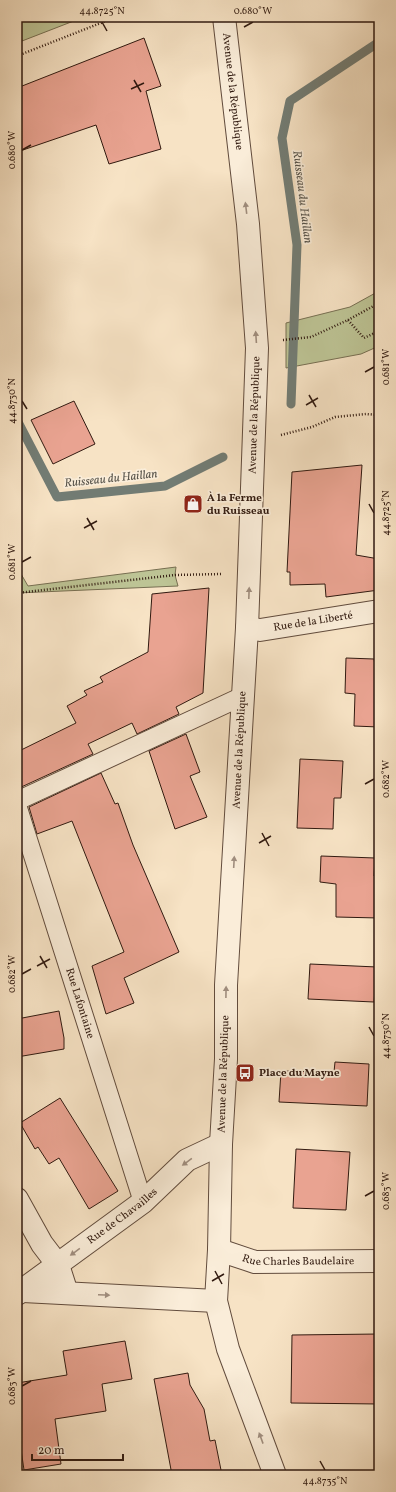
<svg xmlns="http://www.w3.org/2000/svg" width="396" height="1492" font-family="Vollkorn,serif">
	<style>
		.green { fill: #bdc495; stroke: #776f52 }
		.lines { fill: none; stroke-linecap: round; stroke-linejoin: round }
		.stream { stroke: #727c74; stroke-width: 9 }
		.building { fill: #e9a391; stroke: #311a10 }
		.service-casing { stroke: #624c3d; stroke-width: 20 }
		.minor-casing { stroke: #624c3d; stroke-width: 24 }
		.tertiary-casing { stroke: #624c3d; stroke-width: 24 }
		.path { stroke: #311a10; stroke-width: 2.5; stroke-dasharray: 1 2; stroke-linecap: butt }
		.service { stroke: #faedd9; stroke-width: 18 }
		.minor { stroke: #faedd9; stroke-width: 22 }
		.tertiary { stroke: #faedd9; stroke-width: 22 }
		.oneway { fill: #a08e7f }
		.ticks { fill: none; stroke: #311a10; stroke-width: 1.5 }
		.labels { text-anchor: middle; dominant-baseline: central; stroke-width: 3.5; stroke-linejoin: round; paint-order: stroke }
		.street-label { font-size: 11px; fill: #311a10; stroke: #faedd9 }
		.poi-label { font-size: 11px; font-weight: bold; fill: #311a10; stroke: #faedd9; text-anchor: start }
		.water-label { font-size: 12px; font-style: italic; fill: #57534a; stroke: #faedd9 }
		.neatline { fill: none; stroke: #311a10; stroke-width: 1.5 }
		.ticks-label { font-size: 10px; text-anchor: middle; fill: #311a10 }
	</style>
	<rect width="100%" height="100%" fill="#f7e3c5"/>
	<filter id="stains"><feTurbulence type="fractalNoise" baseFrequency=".005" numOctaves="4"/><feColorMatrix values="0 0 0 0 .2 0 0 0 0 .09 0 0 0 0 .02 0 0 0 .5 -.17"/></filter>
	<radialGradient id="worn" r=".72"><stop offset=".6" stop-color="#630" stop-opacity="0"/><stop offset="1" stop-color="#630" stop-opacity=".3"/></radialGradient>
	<path class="green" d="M18 17H84L22 41Z
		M379 291V346L361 354 286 368V323L350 307Z
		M17 567 28 586 176 567 175 575 178 586 17 593Z"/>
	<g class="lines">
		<path class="stream" d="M291 404 297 245 282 138 290 101 379 42
			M17 420 57 497 165 486 223 457"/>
	</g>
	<path class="building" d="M144 38 161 86 146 91 161 149 109 164 96 125 17 152V88Z
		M74 401 95 444 53 464 31 420Z
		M362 465 356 555 379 559V590L326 597 325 584 290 585V572H287L292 472Z
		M209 588 203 693 176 707 179 714 137 734 132 723 88 744 93 754 17 789V752L76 723 67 706 87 695 84 691 103 682 100 677 148 652 152 594Z
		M346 658 374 659 375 665 379 666V727L354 726 355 694 345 693Z
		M186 734 200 772 190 776 207 817 175 829 149 751Z
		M300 759 343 761 341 798H334L333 829 297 828Z
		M101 773 115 804 118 803 133 845 179 952 124 978 134 1003 106 1014 92 966 124 952 72 821 37 834 29 807Z
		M321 856 375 858 374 876 379 877V918L336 917V884L320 882Z
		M310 964 377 967 374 1002 308 999Z
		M59 1011 64 1038V1049L17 1057V1019Z
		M335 1062 369 1064 367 1106 279 1102 281 1071 334 1072Z
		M60 1098 118 1191 89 1209 59 1158 49 1164 38 1147 35 1149 20 1123Z
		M296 1149 350 1152 346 1210 293 1208Z
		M379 1334V1404L291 1403 292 1335Z
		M125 1341 132 1379 102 1384 106 1411 55 1419 61 1464 24 1470 17 1422V1383L67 1375 63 1351Z
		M188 1373 190 1385 204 1409 210 1441 215 1440 222 1475H172L154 1379Z"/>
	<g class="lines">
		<defs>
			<g id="service">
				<path d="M17 801 243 696"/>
				<path id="s1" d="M17 805 143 1202"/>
			</g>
			<g id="minor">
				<path id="s2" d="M247 628 260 630 379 611"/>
				<path d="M17 1199 42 1244 58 1265 67 1293"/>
				<path id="s3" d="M219 1250 255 1262 379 1261"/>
			</g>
			<g id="tertiary">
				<path id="s4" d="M224 17 248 224 257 348 247 628 226 985V1059L221 1144 219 1250 216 1301 228 1349 275 1475"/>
				<path d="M23 1291 216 1301"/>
				<path id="s5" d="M17 1294 143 1202 187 1160 221 1144"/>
			</g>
		</defs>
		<use href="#service" class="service-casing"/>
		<use href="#minor" class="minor-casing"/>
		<use href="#tertiary" class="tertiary-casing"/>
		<path class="path" d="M17 56 116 17
			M348 320 379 303
			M283 340 311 337 348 320 364 338 379 331
			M281 435 312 427 335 417 366 414 379 415
			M17 593 175 575 221 574"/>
		<use href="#service" class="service"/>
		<use href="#minor" class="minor"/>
		<use href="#tertiary" class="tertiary"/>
	</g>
	<defs><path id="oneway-solid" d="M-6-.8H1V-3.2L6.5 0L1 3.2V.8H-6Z"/></defs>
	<g class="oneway">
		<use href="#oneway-solid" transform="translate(246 208) rotate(-97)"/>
		<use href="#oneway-solid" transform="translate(256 337) rotate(-94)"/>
		<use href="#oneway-solid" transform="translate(249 593) rotate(-88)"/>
		<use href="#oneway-solid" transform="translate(234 862) rotate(-87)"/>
		<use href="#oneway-solid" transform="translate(226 992) rotate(-89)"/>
		<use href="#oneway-solid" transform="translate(187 1162) rotate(144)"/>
		<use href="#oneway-solid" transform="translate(75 1252) rotate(144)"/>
		<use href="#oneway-solid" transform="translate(104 1295) rotate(3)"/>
		<use href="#oneway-solid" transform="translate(261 1438) rotate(-110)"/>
	</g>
	<path class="ticks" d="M102 22 107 31M244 27 253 22M134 80 141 92M131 89 144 83M22 150 31 145M365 372 374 367M309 395 316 407M22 401 27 409M306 405 318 398M369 504 374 513M87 518 94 530M84 528 97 521M22 562 31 557M365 784 374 779M262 833 269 846M259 843 271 836M40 956 47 968M37 966 50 959M22 974 31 969M369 1027 374 1036M365 1196 374 1191M215 1271 222 1284M212 1281 224 1274M22 1386 31 1381M320 1461 325 1470"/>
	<defs>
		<symbol id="shop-square" viewBox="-11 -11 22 22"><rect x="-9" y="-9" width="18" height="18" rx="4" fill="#8f2418" stroke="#faedd9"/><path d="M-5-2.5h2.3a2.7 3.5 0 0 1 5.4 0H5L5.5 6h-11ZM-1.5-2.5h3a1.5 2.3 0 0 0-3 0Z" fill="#fff"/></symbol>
		<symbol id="bus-square" viewBox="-11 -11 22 22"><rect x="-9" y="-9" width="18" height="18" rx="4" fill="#8f2418" stroke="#faedd9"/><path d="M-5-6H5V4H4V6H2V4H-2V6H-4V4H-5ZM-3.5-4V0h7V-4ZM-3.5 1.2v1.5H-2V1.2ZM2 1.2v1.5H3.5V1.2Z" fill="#fff"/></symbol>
	</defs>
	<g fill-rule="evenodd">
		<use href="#shop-square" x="182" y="493" width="22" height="22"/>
		<use href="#bus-square" x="234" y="1062" width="22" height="22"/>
	</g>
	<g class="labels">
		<g class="street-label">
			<text stroke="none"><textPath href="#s4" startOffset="75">Avenue de la République</textPath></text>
			<text transform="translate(255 415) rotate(-88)">Avenue de la République</text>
			<text stroke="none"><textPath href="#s2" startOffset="67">Rue de la Liberté</textPath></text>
			<text transform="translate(240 750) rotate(-87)">Avenue de la République</text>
			<text stroke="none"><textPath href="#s1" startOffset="208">Rue Lafontaine</textPath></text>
			<text transform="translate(224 1074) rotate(-88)">Avenue de la République</text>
			<text stroke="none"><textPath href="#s5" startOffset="131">Rue de Chavailles</textPath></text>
			<text stroke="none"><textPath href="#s3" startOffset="81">Rue Charles Baudelaire</textPath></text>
		</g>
		<g class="poi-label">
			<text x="207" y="498">À la Ferme<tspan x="207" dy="13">du Ruisseau</tspan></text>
			<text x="259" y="1073">Place du Mayne</text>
		</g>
		<g class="water-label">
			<text transform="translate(302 197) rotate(83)">Ruisseau du Haillan</text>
			<text transform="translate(111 479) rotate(-6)">Ruisseau du Haillan</text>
		</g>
	</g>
	<rect width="396" height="1492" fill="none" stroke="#f7e3c5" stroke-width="44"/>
	<path d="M32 1454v6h91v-6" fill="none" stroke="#311a10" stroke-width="2"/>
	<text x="38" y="1454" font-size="12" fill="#311a10" stroke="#faedd9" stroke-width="3" paint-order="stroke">20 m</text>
	<rect x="22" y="22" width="352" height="1448" class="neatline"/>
	<g class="ticks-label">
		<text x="102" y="14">44.8725°N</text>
		<text x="253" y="14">0.680°W</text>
		<text transform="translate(11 150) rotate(-90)" y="4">0.680°W</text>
		<text transform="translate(385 367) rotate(-90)" y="4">0.681°W</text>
		<text transform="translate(11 401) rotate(-90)" y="4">44.8730°N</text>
		<text transform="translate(385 513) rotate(-90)" y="4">44.8725°N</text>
		<text transform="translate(11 562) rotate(-90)" y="4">0.681°W</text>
		<text transform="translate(385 779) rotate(-90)" y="4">0.682°W</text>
		<text transform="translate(11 974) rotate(-90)" y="4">0.682°W</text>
		<text transform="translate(385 1036) rotate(-90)" y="4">44.8730°N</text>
		<text transform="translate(385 1191) rotate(-90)" y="4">0.683°W</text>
		<text transform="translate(11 1386) rotate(-90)" y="4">0.683°W</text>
		<text x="325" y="1484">44.8735°N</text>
	</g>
	<rect width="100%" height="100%" filter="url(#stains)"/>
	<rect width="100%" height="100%" fill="url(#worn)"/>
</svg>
